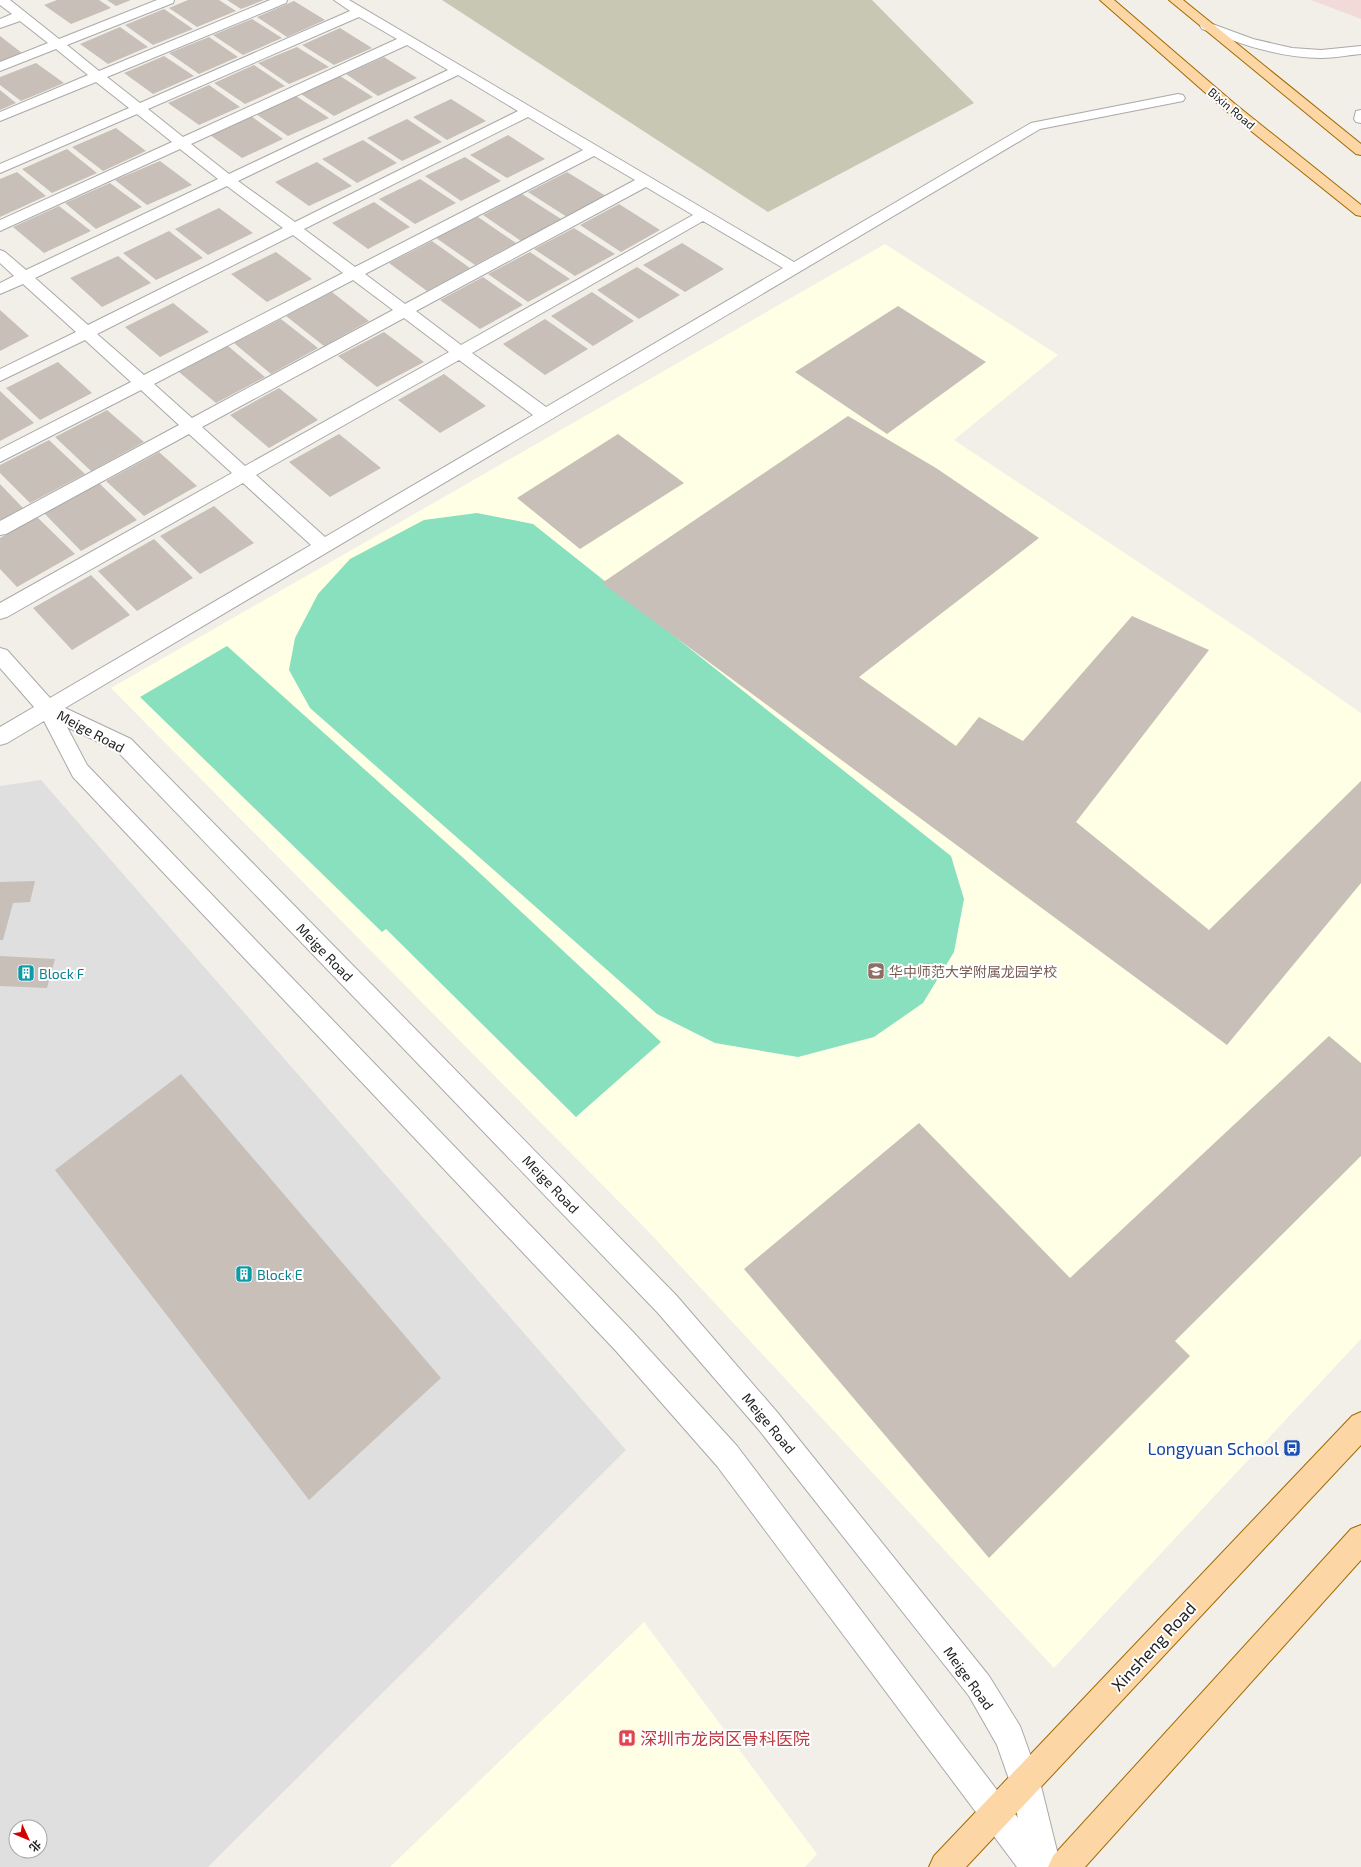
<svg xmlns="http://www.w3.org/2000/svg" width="1361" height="1867" font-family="'Exo 2','Noto Sans SC',sans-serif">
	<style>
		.residential { fill: #e0dfdf; fill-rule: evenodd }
		.commercial { fill: #f2dad9 }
		.education { fill: #ffffe5 }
		.construction { fill: #c7c7b4 }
		.pitch { fill: #88e0be }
		.building { fill: #c7bfb8 }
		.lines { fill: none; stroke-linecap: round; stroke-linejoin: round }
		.minor-casing { stroke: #a9a9a9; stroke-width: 2 }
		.major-casing { stroke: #a06b00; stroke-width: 2 }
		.minor { fill: #fff; fill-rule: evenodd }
		.major { fill: #fcd6a4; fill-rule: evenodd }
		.labels { text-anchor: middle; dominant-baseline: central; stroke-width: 4; stroke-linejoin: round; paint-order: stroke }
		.far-street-label { font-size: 12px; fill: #222; stroke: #fff }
		.street-label { font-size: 14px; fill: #222; stroke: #fff }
		.education-label { font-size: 14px; fill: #785e54; stroke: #fff; text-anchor: start }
		.culture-label { font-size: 14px; fill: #0d838f; stroke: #fff; text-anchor: start }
		.near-transit-label { font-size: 17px; fill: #164399; stroke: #fff; text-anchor: end }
		.near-street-label { font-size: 17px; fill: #222; stroke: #fff }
		.near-health-label { font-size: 17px; fill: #be3a42; stroke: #fff; text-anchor: start }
	</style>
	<rect width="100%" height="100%" fill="#f2efe9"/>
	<path class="residential" d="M41 780 626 1450 208 1867H0V786ZM16 1827H40V1851H16Z"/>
	<path class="commercial" d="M1311 0H1361V19Z"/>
	<path class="education" d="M885 244 1058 355 954 440 1253 638 1361 713V1339L1054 1668 646 1229 111 688Z
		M644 1622 817 1854 805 1867H390Z"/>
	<path class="construction" d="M442 0H872L974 103 768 212Z"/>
	<path class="pitch" d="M477 513 533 524 951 856 964 899 954 952 923 1003 874 1037 798 1057 715 1043 657 1014 310 708 289 670 295 638 318 594 350 559 424 520Z
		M227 646 470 864 661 1042 576 1117 386 929 382 932 140 697Z"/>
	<path class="building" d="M57 0H99L111 8 71 24 44 5Z
		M107 0H131L116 6Z
		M188 0H219L236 11 197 27 169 8Z
		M227 0H264L241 9Z
		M294 1 325 20 287 37 257 17Z
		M164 9 193 29 153 45 125 25Z
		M252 19 282 38 243 55 213 35Z
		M120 27 148 47 108 64 80 44Z
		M340 28 372 48 334 65 302 45Z
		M0 36 22 53 0 62Z
		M209 37 238 57 199 74 169 53Z
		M297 47 329 67 289 84 258 63Z
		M164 56 194 76 153 94 124 73Z
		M384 57 417 78 378 96 346 74Z
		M36 63 64 83 21 101 0 85V77Z
		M254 65 285 86 245 104 214 83Z
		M340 76 373 97 334 116 301 94Z
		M209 85 240 107 199 125 168 103Z
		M0 90 16 103 0 110Z
		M296 96 329 118 288 136 256 114Z
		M451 99 486 121 447 140 413 117Z
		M251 116 283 139 242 158 210 135Z
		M407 119 442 142 402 161 367 138Z
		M116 128 146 151 103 171 72 147Z
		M508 135 545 159 507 178 470 155Z
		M363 140 397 163 357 183 322 159Z
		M67 149 97 173 52 193 22 169Z
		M465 157 501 181 461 201 425 176Z
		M160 161 192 185 147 205 115 180Z
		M317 162 352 186 309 206 275 182Z
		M17 172 46 196 0 217V179Z
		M567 172 606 196 567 217 528 192Z
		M420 179 456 203 415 224 379 199Z
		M110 183 142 207 96 229 65 203Z
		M522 194 561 219 521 241 483 215Z
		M374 202 410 227 368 249 332 223Z
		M619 204 660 230 621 252 580 225Z
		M59 206 91 231 44 253 13 227Z
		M219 208 253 233 208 255 175 229Z
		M478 217 516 243 475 265 436 238Z
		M574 228 615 254 575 276 534 249Z
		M169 231 203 258 156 280 123 253Z
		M432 241 470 268 427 291 389 263Z
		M682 243 724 269 685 292 643 265Z
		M276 252 312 279 267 302 231 274Z
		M530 252 570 279 528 302 488 274Z
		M118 256 151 283 102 307 70 278Z
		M637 267 680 295 639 319 597 290Z
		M483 277 523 305 480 329 440 300Z
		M332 292 369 321 324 346 286 316Z
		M592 292 634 321 593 346 551 316Z
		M173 303 209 332 160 357 125 327Z
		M898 306 986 362 887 434 795 372Z
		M0 310 29 336 0 351Z
		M281 319 318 348 271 374 234 343Z
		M545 319 588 349 545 375 503 344Z
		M384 332 424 362 377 387 338 356Z
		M228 346 265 377 216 403 179 372Z
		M58 362 92 393 40 420 6 388Z
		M444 374 486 406 440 433 398 400Z
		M279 388 318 420 269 448 230 415Z
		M0 391 34 423 0 441Z
		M107 410 144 442 91 471 55 437Z
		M848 416 936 468 1039 538 859 677 956 746 979 717 1023 741 1132 616 1209 650 1076 822 1209 930 1361 781V883L1227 1045 602 583Z
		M339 434 381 468 330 497 289 462Z
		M618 434 684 483 580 549 517 498Z
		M49 440 85 474 30 503 0 473V465Z
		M159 452 197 486 144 516 106 481Z
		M99 483 137 520 81 551 44 513Z
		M0 484 23 508 0 520Z
		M214 506 254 543 200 574 160 536Z
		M37 517 75 554 17 587 0 569V538Z
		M154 539 193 578 137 611 98 571Z
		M91 575 130 615 72 650 33 608Z
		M35 881 30 902 13 903 3 940H0V882Z
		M0 956 55 959 47 988 0 986Z
		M1329 1036 1361 1063V1156L1175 1341 1190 1356 989 1558 744 1269 919 1123 1070 1278Z
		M181 1074 441 1378 309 1500 55 1170Z"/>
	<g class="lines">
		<defs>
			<path id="minor" d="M0 0H10L59 39 157 0H174L173 3 67 45 99 71 270 0H287L286 3 107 77 140 103 350 11 334 0H349L794 262 1031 123 1178 94 1183 95 1185 98 1183 101 1178 102 1040 129 65 708 131 739 676 1295 777 1412 989 1676 1020 1726 1024 1737 1040 1782 1061 1867H1017L717 1466 616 1351 73 777 44 721 7 743 0 745V727L34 707 0 668V648L7 650 50 698 311 545 243 483 7 617 0 619V603L232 473 189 434 6 534 0 535V521L179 425 141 390 0 462V449L131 382 85 340 0 381V369L76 332 23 284 0 294V283L14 276 0 263V250L5 252 26 270 218 179 180 149 0 231V220L172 142 137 114 0 173V164L129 108 96 82 0 121V112L88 75 56 49 0 71V62L48 43 20 21 0 28V19L12 14 0 5ZM359 17 397 39 183 137 148 109ZM407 45 448 70 229 174 191 144ZM458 75 518 111 295 222 238 181ZM528 117 583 150 355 267 304 229ZM594 156 635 180 405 304 365 274ZM227 186 283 228 88 325 35 278ZM646 187 693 215 461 345 416 311ZM703 221 783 268 546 407 472 353ZM293 235 343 273 144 375 97 334ZM353 280 393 310 192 418 154 384ZM404 318 449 352 245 466 202 427ZM459 360 533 415 325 537 256 475ZM67 727 117 751 658 1313 759 1430 969 1696 997 1745 1010 1782 1018 1818 737 1446 634 1333 87 765Z
				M1207 22 1253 39 1292 48 1321 50 1361 46V54C1348 55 1335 58 1321 58 1280 58 1240 44 1202 29L1200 26 1202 23Z
				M1361 110V123L1356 122 1354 119 1356 111Z"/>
			<path id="major" d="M1100 0H1114L1235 104 1361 205V216L1356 215 1225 110Z
				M1169 0H1183L1361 144V155L1356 154Z
				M1361 1412V1445L966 1867H929L934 1856 1352 1416Z
				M1361 1525V1560L1085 1867H1048L1053 1856 1351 1529Z"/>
		</defs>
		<use href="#minor" class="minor-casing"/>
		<use href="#major" class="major-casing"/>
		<use href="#minor" class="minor"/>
		<use href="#major" class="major"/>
	</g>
	<defs>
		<symbol id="school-square" viewBox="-11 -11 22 22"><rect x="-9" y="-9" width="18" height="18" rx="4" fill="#8d6e63" stroke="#fff"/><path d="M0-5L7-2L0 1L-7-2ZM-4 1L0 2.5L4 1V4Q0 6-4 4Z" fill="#fff"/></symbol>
		<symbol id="building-square" viewBox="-11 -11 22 22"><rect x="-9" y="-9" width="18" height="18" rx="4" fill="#0f9aa8" stroke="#fff"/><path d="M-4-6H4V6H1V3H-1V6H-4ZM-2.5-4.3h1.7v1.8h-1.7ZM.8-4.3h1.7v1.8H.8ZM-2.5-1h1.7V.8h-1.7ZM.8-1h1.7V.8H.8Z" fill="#fff"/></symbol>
		<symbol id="bus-square" viewBox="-11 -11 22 22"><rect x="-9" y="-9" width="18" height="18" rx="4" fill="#1a4fb4" stroke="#fff"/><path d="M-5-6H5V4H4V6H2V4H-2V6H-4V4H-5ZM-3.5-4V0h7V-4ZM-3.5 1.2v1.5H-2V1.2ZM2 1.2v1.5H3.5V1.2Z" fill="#fff"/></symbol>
		<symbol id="hospital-square" viewBox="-11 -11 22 22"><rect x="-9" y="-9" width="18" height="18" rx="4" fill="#e0444e" stroke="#fff"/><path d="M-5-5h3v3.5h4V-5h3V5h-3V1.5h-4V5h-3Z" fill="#fff"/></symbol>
	</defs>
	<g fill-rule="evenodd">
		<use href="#school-square" x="866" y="961" width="20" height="20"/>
		<use href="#building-square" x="16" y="963" width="20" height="20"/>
		<use href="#building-square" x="234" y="1264" width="20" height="20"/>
		<use href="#bus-square" x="1282" y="1438" width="20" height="20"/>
		<use href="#hospital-square" x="617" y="1728" width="20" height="20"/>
	</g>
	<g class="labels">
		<g class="far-street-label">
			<text transform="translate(1232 108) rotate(40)">Bixin Road</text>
		</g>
		<g class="street-label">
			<text transform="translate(91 731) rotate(28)">Meige Road</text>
			<text transform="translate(325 952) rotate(46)">Meige Road</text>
			<text transform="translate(551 1184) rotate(46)">Meige Road</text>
			<text transform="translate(769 1423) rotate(50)">Meige Road</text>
			<text transform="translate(969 1678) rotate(54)">Meige Road</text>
		</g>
		<g class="education-label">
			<text x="889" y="971">华中师范大学附属龙园学校</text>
		</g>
		<g class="culture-label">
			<text x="39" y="973">Block F</text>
			<text x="257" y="1274">Block E</text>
		</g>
		<g class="near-transit-label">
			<text x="1279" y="1448">Longyuan School</text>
		</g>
		<g class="near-street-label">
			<text transform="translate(1153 1646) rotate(-47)">Xinsheng Road</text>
		</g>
		<g class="near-health-label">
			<text x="640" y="1738">深圳市龙岗区骨科医院</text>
		</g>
	</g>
	<g transform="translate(28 1839) rotate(134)"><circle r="19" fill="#ffffff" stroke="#a7a7a7"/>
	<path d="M0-3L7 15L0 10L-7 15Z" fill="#d40000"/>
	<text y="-6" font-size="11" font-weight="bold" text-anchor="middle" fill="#222222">北</text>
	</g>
</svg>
